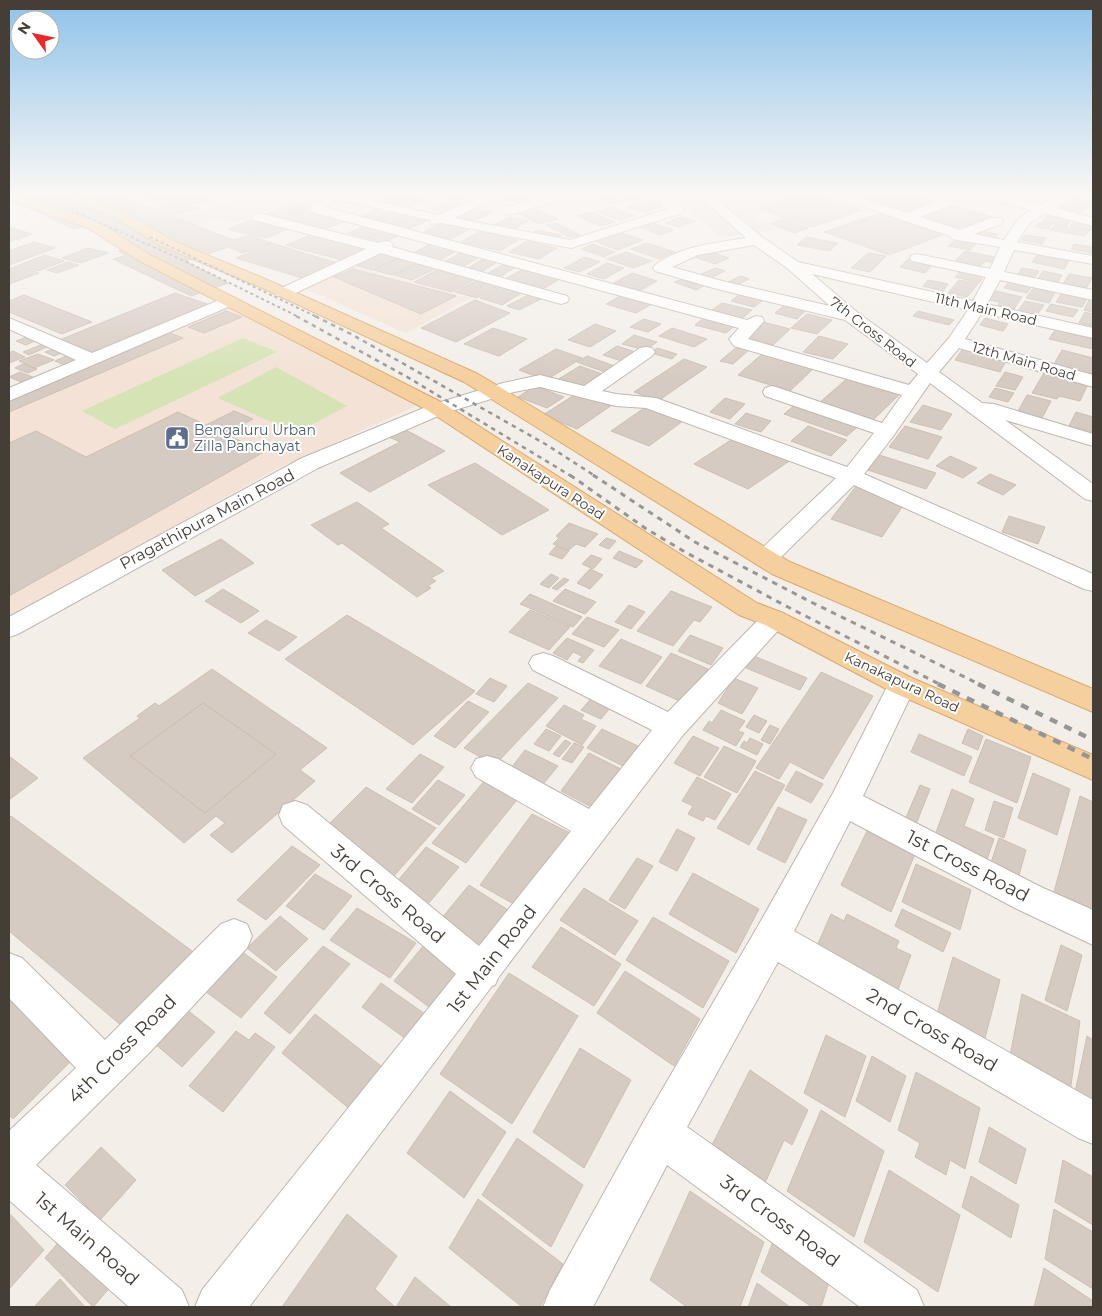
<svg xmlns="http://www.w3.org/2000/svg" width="1102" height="1316" font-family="Montserrat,sans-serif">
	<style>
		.residential { fill: #e6dfd7 }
		.commercial { fill: #f3e2d5 }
		.green { fill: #d5e3b5 }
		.building { fill: #d6cbc2; stroke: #cdbfb2; fill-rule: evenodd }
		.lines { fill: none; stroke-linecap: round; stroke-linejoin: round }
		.minor-casing { stroke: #c0b7af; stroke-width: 2 }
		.primary-casing { stroke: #d9a970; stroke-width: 2 }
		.minor { fill: #fff; fill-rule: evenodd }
		.primary { fill: #f5cf9e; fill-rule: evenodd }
		.rail-far3 { stroke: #969696; stroke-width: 2; stroke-dasharray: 3 3; stroke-linecap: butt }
		.rail-far2 { stroke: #969696; stroke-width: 2.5; stroke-dasharray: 4.5 4.5; stroke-linecap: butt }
		.rail-far1 { stroke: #969696; stroke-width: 3; stroke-dasharray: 5.5 5.5; stroke-linecap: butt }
		.rail { stroke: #969696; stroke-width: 4.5; stroke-dasharray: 8 8; stroke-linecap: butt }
		.labels { text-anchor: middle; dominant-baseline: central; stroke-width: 4; stroke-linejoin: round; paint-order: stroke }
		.far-street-label { font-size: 14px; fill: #453e37; stroke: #fff }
		.far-service-label { font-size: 14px; fill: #4e5e75; stroke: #fff; text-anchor: start }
		.street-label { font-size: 16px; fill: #453e37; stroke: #fff }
		.near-street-label { font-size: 19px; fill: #453e37; stroke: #fff }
	</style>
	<rect width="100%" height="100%" fill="#f3eee8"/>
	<path class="residential" d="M247 195H306L296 201 234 223 219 218 193 227 173 218Z
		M672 195H795L751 208 764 213 754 217 777 230 721 237Z"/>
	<path class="commercial" d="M352 266 470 298 406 333 304 288Z
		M228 306 416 406 274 470 9 619V397Z"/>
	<path class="green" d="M243 338 277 352 115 429 82 411Z
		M276 367 347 406 296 433 218 398Z"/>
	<path class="building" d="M9 195H119L155 209 167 206 143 197 138 198 130 195H196L211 200 193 205 200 208 173 216 233 240 250 235 271 243 242 253 229 247 185 261 228 283 191 296 113 259 126 255 118 251 129 248 83 227 73 229 29 208 9 202Z
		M392 195H400L425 200 411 207 381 200Z
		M456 195H468L471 196 457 201 447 198Z
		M505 195H516L534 200 523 204 499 197Z
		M633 195H653L632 201 623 198Z
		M799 195H816L863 210 811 227 756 208Z
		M911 195 938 203 910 213 849 196Z
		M611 196 625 202 615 204 601 199Z
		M1075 196 1093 199V203L1080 214 1058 209Z
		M649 200 665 205 645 213 628 207Z
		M452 202 463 205 442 212 432 209Z
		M296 203 314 207 285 219 266 214Z
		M949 204 996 218 966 230 918 215Z
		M383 207 397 211 375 220 361 216Z
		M611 207 634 216 620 220 597 212Z
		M311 209 331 214 307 224 286 219Z
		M475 209 492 212 474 221 457 218Z
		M535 209 558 219 539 224 517 213Z
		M399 211 415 215 394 224 378 220Z
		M591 212 615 222 601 226 577 216Z
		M881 213 945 234 889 255 824 232Z
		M1048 214 1072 218 1067 226 1043 222Z
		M333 215 350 219 325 229 309 225Z
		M413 216 429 220 409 229 393 225Z
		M509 217 528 221 514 229 494 225Z
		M681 217 696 221 679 227 665 223Z
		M254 219 272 224 246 234 228 229Z
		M783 219 808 228 795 233 769 224Z
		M443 222 472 228 449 240 420 234Z
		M1039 222 1052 224 1049 229 1035 227Z
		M1075 222 1093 226V228L1090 231 1070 226Z
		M556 223 580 235 569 237 546 225Z
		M652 223 674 230 661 235 640 227Z
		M274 224 291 228 266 238 249 234Z
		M370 224 387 228 366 238 348 233Z
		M1055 225 1089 231 1085 236 1050 230Z
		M9 227 32 234 9 242Z
		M389 229 405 233 383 243 367 238Z
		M538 230 561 235 553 239 530 234Z
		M480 231 518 240 500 251 461 242Z
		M982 231 998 234 995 238 978 234Z
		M621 233 643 240 618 250 597 242Z
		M313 234 333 239 307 251 286 245Z
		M1025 235 1046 238 1042 244 1021 240Z
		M806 237 838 243 830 251 797 245Z
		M957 238 978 242 970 250 948 246Z
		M335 240 352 244 326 256 308 251Z
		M527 241 557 248 539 259 509 252Z
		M34 242 55 248 9 265V251Z
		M272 243 337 263 302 278 236 258Z
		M647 243 675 252 659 259 631 249Z
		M430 244 458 250 437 262 409 255Z
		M593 244 615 252 604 257 581 249Z
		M1074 244 1093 247V249L1091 253 1071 249Z
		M354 245 370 249 344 261 328 256Z
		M88 248 108 253 81 263 62 258Z
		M706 250 729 258 715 264 691 256Z
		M464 251 483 255 461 268 442 263Z
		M965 251 999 258 995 263 985 261 979 267 954 262Z
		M382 252 400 257 372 270 354 265Z
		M626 252 652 261 633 268 607 259Z
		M868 253 886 256 870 272 851 268Z
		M45 255 64 261 38 271 19 265Z
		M1037 255 1069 261 1064 269 1032 262Z
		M401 257 419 262 392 275 374 270Z
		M486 257 501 260 481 272 466 269Z
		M585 257 600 262 579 272 564 268Z
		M908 259 932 265 925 273 900 267Z
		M68 262 79 265 57 273 47 270Z
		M507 262 519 265 500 277 487 274Z
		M419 263 437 268 412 280 394 275Z
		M607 263 624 268 604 279 587 274Z
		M17 266 39 273 9 284V269Z
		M527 267 565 276 541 290 503 280Z
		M716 268 725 271 711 278 701 274Z
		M1022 268 1039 271 1032 282 1015 278Z
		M353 269 456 296 421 314 334 277Z
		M962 269 985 274 979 283 955 277Z
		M437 270 474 280 452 292 414 282Z
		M1043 271 1062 275 1057 283 1038 279Z
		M632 273 657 281 639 291 614 283Z
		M1069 274 1092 278 1086 289 1063 284Z
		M741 276 749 279 734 286 726 283Z
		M683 279 704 286 696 290 674 282Z
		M478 280 500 285 477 298 455 292Z
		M928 280 948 284 943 291 923 286Z
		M959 280 978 284 967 297 948 293Z
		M1009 281 1032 286 1027 293 1004 288Z
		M501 286 523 292 502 305 480 298Z
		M1034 287 1056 291 1049 303 1026 298Z
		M996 291 1022 297 1014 309 997 306 1000 302 989 300Z
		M1063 291 1088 297 1082 307 1056 302Z
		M175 293 210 305 92 356 57 341Z
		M740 294 763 300 754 307 731 301Z
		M24 295 92 322 62 334 9 312V301Z
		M528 295 541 299 519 310 507 306Z
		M622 295 652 304 636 313 606 304Z
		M475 300 510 313 456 342 421 328Z
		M1089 300 1093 301V312L1084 310Z
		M1025 301 1044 305 1037 315 1018 311Z
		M722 303 752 310 740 320 709 312Z
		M1051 304 1078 310 1073 317 1046 311Z
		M785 305 806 310 797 319 775 313Z
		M226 311 242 317 204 333 188 327Z
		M918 311 954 320 949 325 913 316Z
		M1085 312 1093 314V326L1079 323Z
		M807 314 832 320 817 334 791 328Z
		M705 317 736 325 726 333 695 325Z
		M985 318 1008 324 1003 331 980 325Z
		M644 319 661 324 648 332 630 327Z
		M763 322 790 329 773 345 746 337Z
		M595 324 616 331 590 347 568 340Z
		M493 328 527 339 499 356 464 344Z
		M672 328 707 339 694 347 659 336Z
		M1055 330 1093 339V349L1049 339Z
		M170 333 183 338 9 412V400Z
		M634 335 657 342 645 350 622 344Z
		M29 336 39 339 26 345 16 341Z
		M819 336 848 344 833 359 803 352Z
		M43 344 49 346 29 355 23 352Z
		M617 346 639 353 625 362 603 355Z
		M738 346 750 349 733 364 720 361Z
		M58 347 67 351 54 356 45 352Z
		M964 347 984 352 982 355 1006 361 1000 372 955 360Z
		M657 348 677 354 672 359 651 353Z
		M556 349 582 358 546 380 519 370Z
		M1062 350 1093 358V376L1053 366Z
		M13 351 25 357 9 363V353Z
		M38 354 54 360 34 368 19 361Z
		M762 354 813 369 790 391 738 375Z
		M66 356 75 359 64 365 55 361Z
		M587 356 620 368 610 374 577 362Z
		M684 359 707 367 658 401 634 392Z
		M23 364 37 369 28 373 15 368Z
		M580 366 602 374 580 388 557 380Z
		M20 372 35 378 24 383 9 377Z
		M1005 372 1023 377 1015 390 996 386Z
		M1044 373 1088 384 1080 401 1059 396 1057 399 1032 393Z
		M850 376 902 392 872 421 819 403Z
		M535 386 564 397 547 408 518 397Z
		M995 388 1014 393 1008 402 989 397Z
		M579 392 612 405 577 429 543 415Z
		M1027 395 1051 401 1041 420 1017 413Z
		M725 398 745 404 730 419 710 412Z
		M798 402 861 424 847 436 784 414Z
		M650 404 687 418 649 446 611 431Z
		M923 405 952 414 941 430 910 422Z
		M234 411 253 419 225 434 206 425Z
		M178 412 264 452 9 596V443L36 431 86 457Z
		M1076 412 1093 417 1092 432 1069 426Z
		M746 413 771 421 761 432 735 424Z
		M808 426 847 440 831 456 791 441Z
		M905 426 942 437 928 459 889 447Z
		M404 429 445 451 370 492 340 473 400 442 389 437Z
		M737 436 791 460 748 489 694 464Z
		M879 455 936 473 926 489 868 470Z
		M950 456 977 468 963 478 936 466Z
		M475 463 549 510 502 535 428 485Z
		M990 474 1016 485 1003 495 977 483Z
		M857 485 906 501 882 537 831 519Z
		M357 502 389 524 381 528 444 571 431 578 436 581 428 586 431 588 417 597 342 543 338 545 311 525Z
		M1009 516 1045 527 1038 544 1002 532Z
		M569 523 598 534 585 547 576 544 569 550 553 544 559 538 556 536Z
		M606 538 616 541 609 549 599 545Z
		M221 539 254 563 195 596 162 570Z
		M556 546 569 551 562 559 549 554Z
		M619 551 643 561 636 568 613 558Z
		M591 555 602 559 593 569 582 564Z
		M590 569 603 575 590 589 577 583Z
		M551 574 559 578 549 588 540 584Z
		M564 578 569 580 557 590 552 588Z
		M223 589 259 611 241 623 205 601Z
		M565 589 596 602 585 614 553 601Z
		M671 591 712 607 700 622 694 620 673 646 637 631Z
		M530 594 582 617 573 627 520 604Z
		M629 605 645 612 631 629 615 622Z
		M530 610 570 627 549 650 509 632Z
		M347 615 475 691 413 745 285 659Z
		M587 617 619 630 604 647 572 634Z
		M266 620 297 637 279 651 248 633Z
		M690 635 723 648 711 665 678 651Z
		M567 638 594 650 583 663 578 661 582 656 573 652 567 660 553 653Z
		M621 639 662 657 641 684 599 666Z
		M671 653 708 669 684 703 646 686Z
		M754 656 807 678 800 690 746 668Z
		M212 669 327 748 300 770 315 781 232 853 210 835 225 823 216 816 184 843 83 758 140 718 137 716 155 703 159 706ZM203 703 276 754 205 813 130 756Z
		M821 672 873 696 823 779 790 762 779 779 756 768Z
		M490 678 507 686 494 702 476 694Z
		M734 678 758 688 742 714 718 703Z
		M528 683 558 698 495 765 464 748Z
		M596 693 615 702 601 719 581 710Z
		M468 701 489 712 455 748 434 736Z
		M203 703 276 754 205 813 130 756Z
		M564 705 584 715 581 719 596 726 582 745 546 726Z
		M721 710 745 721 738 731 744 733 736 746 703 730 709 721 712 723Z
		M754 715 767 721 759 733 746 727Z
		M770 725 779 729 770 744 761 740Z
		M546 729 561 736 549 751 534 744Z
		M602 729 642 748 627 768 587 748Z
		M968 729 983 736 978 750 962 743Z
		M919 734 972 757 964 776 911 752Z
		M693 736 719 748 700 776 674 763Z
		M750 738 763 744 757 755 740 747 744 741 747 743Z
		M986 739 1031 757 1017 803 969 782Z
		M565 740 571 743 559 757 553 754Z
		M574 743 584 747 572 763 562 759Z
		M724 746 756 761 737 793 704 777Z
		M525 750 558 766 540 788 508 772Z
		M589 753 625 771 597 810 561 791Z
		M420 754 444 767 412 803 386 789Z
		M9 756 38 778 9 800Z
		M755 771 785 785 749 845 717 828Z
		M796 771 823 784 811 803 785 790Z
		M1033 773 1070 789 1057 835 1018 818Z
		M697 777 731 794 715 820 706 816 703 821 688 814 693 806 682 801Z
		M486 779 520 796 466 863 432 843Z
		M438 780 465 795 439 825 412 809Z
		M920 785 930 789 915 827 904 822Z
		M366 787 436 828 394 876 322 831Z
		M952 789 974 799 964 826 994 839 987 859 935 835Z
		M1080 796 1093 802V910L1054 892Z
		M994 801 1013 808 1004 838 985 830Z
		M778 807 807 820 785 863 757 849Z
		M532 814 570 833 519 907 480 885Z
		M11 816 200 957 128 1031 9 931V818Z
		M677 829 695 838 677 871 659 862Z
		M867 831 915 854 891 912 841 885Z
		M999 838 1026 850 1018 879 990 866Z
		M292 846 320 865 266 920 237 900Z
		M426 847 459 867 428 904 395 884Z
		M637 858 653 866 625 909 609 900Z
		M916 864 971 890 960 930 902 902Z
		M693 873 759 909 736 953 669 914Z
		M315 874 352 896 324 930 286 906Z
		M469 885 508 910 476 952 436 925Z
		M584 888 638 921 615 955 560 920Z
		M357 908 416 943 390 978 330 940Z
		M902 909 951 933 943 952 895 926Z
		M831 914 844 921 847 914 899 941 896 948 911 955 897 992 816 948Z
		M280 916 308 939 276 971 247 948Z
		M653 917 729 961 703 1008 626 960Z
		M561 927 621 964 594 1006 532 967Z
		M425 944 470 976 440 1015 394 981Z
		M1061 945 1082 955 1067 1011 1045 1000Z
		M323 946 350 964 290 1034 264 1013Z
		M238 949 277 977 241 1018 201 988Z
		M953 957 1000 980 982 1050 934 1025Z
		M625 971 700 1019 674 1066 597 1013Z
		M509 973 578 1016 512 1124 440 1074Z
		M381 983 432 1019 413 1044 362 1007Z
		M9 993 79 1053 13 1119 9 1115Z
		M1022 994 1080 1021 1070 1092 1009 1061Z
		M186 1009 215 1032 182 1067 154 1043Z
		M315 1014 390 1073 357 1115 282 1053Z
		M236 1031 249 1040 255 1033 275 1047 223 1112 189 1086Z
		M826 1035 866 1056 845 1117 804 1093Z
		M1087 1036 1093 1040V1113L1073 1102Z
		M580 1048 631 1080 584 1168 533 1132Z
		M872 1056 906 1076 890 1122 856 1101Z
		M750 1070 808 1110 792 1145 784 1140 765 1183 712 1145Z
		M916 1072 980 1108 965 1169 950 1160 946 1175 915 1157 920 1143 898 1130Z
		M450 1091 506 1132 464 1198 407 1153Z
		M821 1110 884 1151 854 1237 787 1191Z
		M989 1127 1026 1149 1016 1184 979 1162Z
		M517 1138 583 1185 551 1247 482 1195Z
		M101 1147 136 1180 100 1220 65 1185Z
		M1063 1160 1093 1177V1225L1055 1202Z
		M889 1170 960 1215 938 1292 864 1242Z
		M971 1176 1019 1205 1011 1238 962 1207Z
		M690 1191 764 1242 740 1307H687L650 1280Z
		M478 1199 563 1264 540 1307H522L449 1248Z
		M1054 1209 1093 1232V1289L1045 1259Z
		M9 1213 44 1250 9 1289Z
		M347 1214 397 1256 375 1289 395 1307H282Z
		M64 1236 113 1284 93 1307 45 1258Z
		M774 1239 830 1279 821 1307H812L761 1272Z
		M1044 1268 1093 1301V1307H1034Z
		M415 1277 451 1307H396Z
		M60 1279 85 1307H34Z
		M757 1283 790 1307H748Z"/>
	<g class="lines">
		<defs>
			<path id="minor" d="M326 195H349L439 215 482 195H498L496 198 454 218 570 240 668 209 653 195H666L684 210 682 213 571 248 442 223 431 224 430 220 336 199 325 207 747 320 756 316 762 317 764 321 748 339 909 385 918 374 845 320 717 289 655 271 653 268 655 265C681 246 714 243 746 238L698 195H711L762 237 798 262 973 301 986 277 912 261 910 258 912 255 917 254 990 269 1000 247 952 239 950 236 837 198 835 195H853L907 213 942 199H952L953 202 952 205 920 217 960 230 991 218H1001L1003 221 1001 224 974 234 1004 240 1019 218 1031 210 985 198 983 195H1003L1041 205 1061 195H1075L1056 208 1093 218V226L1044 213 1029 224 1017 242 1093 256V264L1014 250 1004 272 1093 290V300L1000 280 987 304 1093 328V338L982 313 965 339 1093 375V387L959 348 939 372 982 403 994 404 1093 434V446L1005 420 1093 484V501L1085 499 930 383 894 435 864 474 1093 574V591L1084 589 854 485 774 564 765 567 756 564 753 559 756 554 836 478 646 408 616 406 540 387 514 392 445 413 318 468 18 634 9 637V617L302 458 431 405 503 383 540 375 584 386 640 348 646 347 652 348 655 352 652 356 602 391 616 394 656 398 847 467 874 433 765 396 763 392 765 388 772 386 779 388 882 423 902 395 734 346 729 339 739 328 312 212 310 209 312 204ZM754 245 787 268 830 306 726 282 672 267 698 255ZM812 274 968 310 949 338 927 363 857 312Z
				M551 195H570L568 198 508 215 501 211 503 208Z
				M1080 195H1093V200L1082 198Z
				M259 213 378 243 386 241 391 242 393 245 392 247 567 296 569 299 567 302 561 304 381 253 289 296H277L275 293 277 290 366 249 254 220 252 217 254 214Z
				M229 296 235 298 237 301 235 304 9 401V388L76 360 9 329V318L92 353Z
				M774 610 783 613 787 619 783 625 683 735 498 978 495 985 492 986 249 1307H195L202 1290 456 974 283 825 279 815 283 805 295 801 307 805 479 946 571 831 476 777 471 768 476 759 487 756 498 759 589 809 652 730 533 670 529 663 533 656 543 653 553 656 668 712 765 613Z
				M902 675 912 678 916 685 863 796 1041 887 1093 910V945L1017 909 850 821 794 931 1093 1100V1144L1078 1138 778 962 687 1127 917 1290 924 1307H860L667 1165 593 1307H543L550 1290 645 1119 758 926 833 793 888 685 892 678Z
				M234 919 247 924 252 936 247 948 150 1052 36 1165 182 1290 189 1307H129L9 1200V1131L76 1068 9 998V953L22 958 105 1040 221 924Z"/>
			<path id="primary" d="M9 195H18L98 222 148 254 441 402 757 603 783 613 912 678 1093 755V780L892 692 765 625 739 615 427 410 138 260 88 228 9 200Z
				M61 195H78L124 211 171 240 270 281 478 374 790 562 1093 689V712L772 574 464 382 260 287 161 246 114 217 63 198Z"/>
		</defs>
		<use href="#minor" class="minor-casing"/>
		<use href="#primary" class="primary-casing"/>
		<use href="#minor" class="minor"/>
		<use href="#primary" class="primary"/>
		<path class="rail-far3" d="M38 195 189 263 299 317
			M150 237 317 317"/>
		<path class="rail-far2" d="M296 316 409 378 571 476
			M315 316 351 334 547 445 595 476"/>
		<path class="rail-far1" d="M570 475 645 528 685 552 786 606 941 685
			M593 475 695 542 813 603 981 685"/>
		<path class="rail" d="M938 684 1093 759
			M978 684 1093 740"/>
	</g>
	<linearGradient id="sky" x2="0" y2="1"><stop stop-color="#8fc3e9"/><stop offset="0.51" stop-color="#faf7f5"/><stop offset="1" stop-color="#faf7f5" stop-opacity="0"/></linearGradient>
	<rect width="1102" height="379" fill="url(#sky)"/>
	<defs>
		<symbol id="civic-square" viewBox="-11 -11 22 22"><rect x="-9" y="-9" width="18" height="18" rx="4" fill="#5c6f8a" stroke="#fff"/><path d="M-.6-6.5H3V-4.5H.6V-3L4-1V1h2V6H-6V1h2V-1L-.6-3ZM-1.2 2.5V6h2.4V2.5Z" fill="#fff"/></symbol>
	</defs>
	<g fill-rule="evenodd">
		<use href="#civic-square" x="163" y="424" width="28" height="28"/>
	</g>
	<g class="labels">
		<g class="far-street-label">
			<text transform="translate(986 309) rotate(13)">11th Main Road</text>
			<text transform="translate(873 332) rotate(38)">7th Cross Road</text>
			<text transform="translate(1024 361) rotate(16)">12th Main Road</text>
			<text transform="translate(551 482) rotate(33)">Kanakapura Road</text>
			<text transform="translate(902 682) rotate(25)">Kanakapura Road</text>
		</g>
		<g class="far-service-label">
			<text x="194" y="430">Bengaluru Urban<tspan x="194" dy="16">Zilla Panchayat</tspan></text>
		</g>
		<g class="street-label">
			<text transform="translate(207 519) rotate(-28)">Pragathipura Main Road</text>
		</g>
		<g class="near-street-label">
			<text transform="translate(968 866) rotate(27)">1st Cross Road</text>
			<text transform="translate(388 894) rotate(40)">3rd Cross Road</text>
			<text transform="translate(492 959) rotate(-52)">1st Main Road</text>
			<text transform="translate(932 1030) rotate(30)">2nd Cross Road</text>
			<text transform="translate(122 1049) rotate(-45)">4th Cross Road</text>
			<text transform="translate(780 1221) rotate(36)">3rd Cross Road</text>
			<text transform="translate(87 1239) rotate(41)">1st Main Road</text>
		</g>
	</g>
	<rect width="1102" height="1316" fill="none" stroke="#453e37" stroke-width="20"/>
	<g transform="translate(35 35) rotate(303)"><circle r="24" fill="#ffffff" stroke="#b5b2af"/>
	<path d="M0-4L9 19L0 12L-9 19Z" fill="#e72b2b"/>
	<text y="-8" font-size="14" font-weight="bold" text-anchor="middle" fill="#453e37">N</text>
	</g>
</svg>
